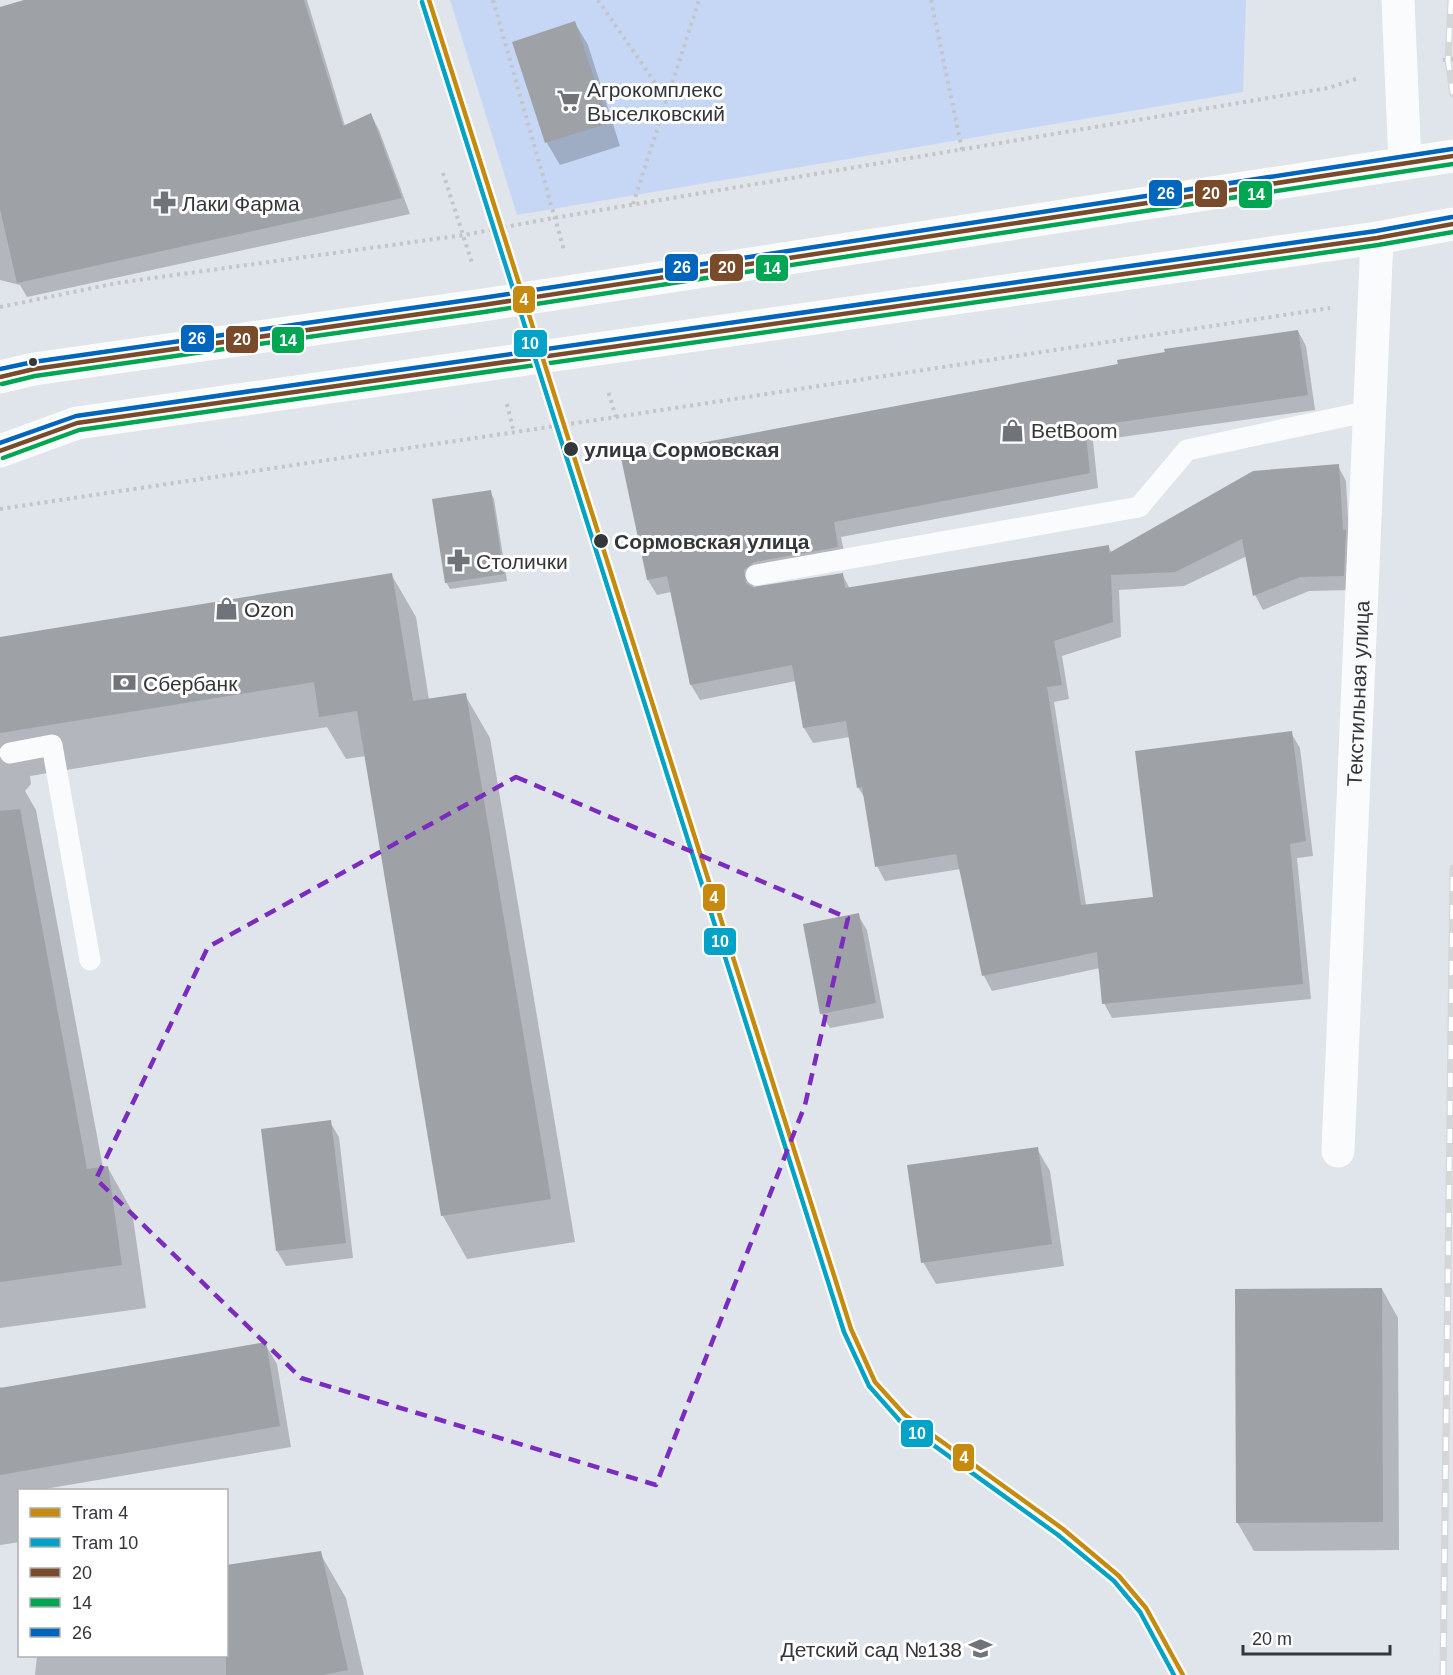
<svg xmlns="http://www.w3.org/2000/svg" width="1453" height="1675" font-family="Helvetica,sans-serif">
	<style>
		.green { fill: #c6d7f5 }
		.shadow { fill: #0003 }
		.building { fill: #9ea1a6 }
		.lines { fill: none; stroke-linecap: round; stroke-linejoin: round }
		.path { stroke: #c3c5c7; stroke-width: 4; stroke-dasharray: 3 4.5; stroke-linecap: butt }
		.lane { stroke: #fafbfc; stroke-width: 21 }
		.street { stroke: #fafbfc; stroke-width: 33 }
		.secondary { stroke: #fafbfc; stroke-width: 33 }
		.rail-casing { stroke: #d4d6d7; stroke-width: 7 }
		.rail { stroke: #fff; stroke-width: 4.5; stroke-dasharray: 14; stroke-linecap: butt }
		.bus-1-casing { stroke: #fff; stroke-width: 9 }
		.bus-2-casing { stroke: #fff; stroke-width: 9 }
		.bus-3-casing { stroke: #fff; stroke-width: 9 }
		.bus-1 { stroke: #7a4b2a; stroke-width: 4.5 }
		.bus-2 { stroke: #00a651; stroke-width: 4.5 }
		.bus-3 { stroke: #0065bd; stroke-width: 4.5 }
		.tram-1-casing { stroke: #fff; stroke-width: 9 }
		.tram-2-casing { stroke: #fff; stroke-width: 9 }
		.tram-1 { stroke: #c68a0f; stroke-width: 4.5 }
		.tram-2 { stroke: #03a3c7; stroke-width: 4.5 }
		.marked { fill: none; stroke: #7b2cbf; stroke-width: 4.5; stroke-dasharray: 12 8; stroke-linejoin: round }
		.bus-dot { fill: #33363b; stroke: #fff; stroke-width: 2 }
		.labels { text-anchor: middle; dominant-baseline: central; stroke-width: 6; stroke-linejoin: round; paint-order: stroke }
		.poi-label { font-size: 21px; fill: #33363b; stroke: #fff; text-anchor: start }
		.stop-label { font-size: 21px; font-weight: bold; fill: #33363b; stroke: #fff; text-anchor: start }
		.street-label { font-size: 21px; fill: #33363b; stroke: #fff }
		.line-badge { stroke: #fff; stroke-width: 2 }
		.badge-label { font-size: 16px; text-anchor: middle; font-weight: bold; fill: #fff }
	</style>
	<rect width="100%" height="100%" fill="#e0e4eb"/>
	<path class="green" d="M450 0H1246L1243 92 517 215Z"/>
	<path class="shadow" d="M29 0H307L345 126 371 115 379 130 410 214 27 297 20 285 0 280V9Z
		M575 23 588 45 620 146 560 165 547 143 514 43Z
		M1298 331 1306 346 1315 410 1093 441 1098 488 841 537 846 562 755 581 753 588 842 574 850 589 1108 546 1112 553 1338 466 1346 481 1352 590 1309 591 1263 610 1255 595 1247 556 1184 586 1119 590 1121 637 1062 656 1069 699 1054 702 1086 905 1155 899 1291 733 1300 748 1313 856 1297 858 1311 999 1112 1018 1104 1003 1100 968 992 991 984 976 961 869 885 881 877 866 866 800 858 787 850 737 813 743 804 728 796 681 700 700 691 685 671 592 657 595 648 580 623 460Z
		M490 491 494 499 507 581 450 589 446 582Z
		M391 574 416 617 429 700 465 695 490 738 575 1242 467 1259 443 1216 366 756 346 759 327 727 30 776 31 784 25 791 36 810 103 1168H108L132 1211 146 1308 0 1328V639Z
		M858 915 867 930 884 1018 830 1028 821 1013Z
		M330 1122 339 1137 353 1258 286 1266 277 1251Z
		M1037 1149 1050 1171 1064 1266 936 1284 923 1262Z
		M1382 1289 1398 1318 1399 1550 1254 1551 1237 1522Z
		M265 1344 277 1364 291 1447 39 1490H20V1542L0 1545V1387L5 1389Z
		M320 1553 346 1598 364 1675H35L37 1656H226Z"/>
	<path class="building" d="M24 0H304L343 126 371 113 402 198 17 283 0 209V7Z
		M575 21 609 123 545 143 512 42Z
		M1298 330 1308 395 1085 427 1090 473 834 522 838 547 754 562 744 570 746 583 752 587 843 573 845 588 1109 545V553L1253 471 1339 464 1343 530H1346L1344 576 1300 577 1253 596 1242 539 1175 572 1111 575 1113 622 1054 641 1062 685 1047 687 1081 905 1153 897 1135 751 1292 731 1306 841 1290 844 1303 984 1102 1004 1097 952 982 976 956 854 875 867 862 787 857 788 846 721 803 728 792 665 690 685 667 576 647 580 621 458 1118 364 1117 360 1165 352 1164 349Z
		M491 490 504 574 445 583 432 499Z
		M392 573 413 701 466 693 551 1199 441 1216 357 711 319 717 314 682 0 733V637Z
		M20 809 87 1169 108 1166 122 1265 0 1282V811Z
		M859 913 876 1003 820 1014 803 924Z
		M331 1120 346 1243 276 1251 261 1129Z
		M1038 1147 1052 1244 921 1263 907 1165Z
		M1382 1288 1383 1522 1236 1523 1235 1289Z
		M266 1342 280 1426 0 1475V1388Z
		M321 1551 348 1670 323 1675H226V1565Z"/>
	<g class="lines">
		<path class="path" d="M493 0 564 250
			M598 0 667 100
			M931 0 962 150
			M1443 60 1453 59
			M443 173 472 263
			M633 204 699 0
			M0 307 117 283 464 235 553 218 1328 88 1359 78
			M507 404 514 433
			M616 417 1330 308
			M0 509 616 417 608 391"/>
		<path class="lane" d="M756 575 1139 507 1187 450 1370 411
			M10 753 52 745 90 960"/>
		<g class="street">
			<path d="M1398 0 1405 163"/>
			<path id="s1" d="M1338 1151 1377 238"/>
		</g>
		<path class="secondary" d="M0 377 34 369 483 305 1453 156
			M0 451 77 423 1377 238 1453 224"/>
		<defs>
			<path id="rail" d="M1451 0 1448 60 1453 94
				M1443 1675 1453 868"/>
		</defs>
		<use href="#rail" class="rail-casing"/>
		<use href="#rail" class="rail"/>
		<defs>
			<path id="bus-1" d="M0 377 34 369 483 305 1453 156
				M0 451 77 423 1377 238 1453 224"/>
			<path id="bus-2" d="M2 384 35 376 484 312 1453 164
				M3 458 79 430 1378 245 1453 232"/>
			<path id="bus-3" d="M0 369 33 362 482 298 1452 149
				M0 443 76 416 1376 231 1452 217"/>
		</defs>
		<use href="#bus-1" class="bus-1-casing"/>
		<use href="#bus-2" class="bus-2-casing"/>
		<use href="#bus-3" class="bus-3-casing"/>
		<use href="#bus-1" class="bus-1"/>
		<use href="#bus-2" class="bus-2"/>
		<use href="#bus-3" class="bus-3"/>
		<defs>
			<path id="tram-1" d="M429 0 851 1329 875 1382 905 1415 1063 1529 1119 1576 1146 1608 1183 1675"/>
			<path id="tram-2" d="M422 2 844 1332 869 1386 900 1421 1058 1535 1114 1581 1140 1612 1174 1675"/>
		</defs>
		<use href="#tram-1" class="tram-1-casing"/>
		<use href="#tram-2" class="tram-2-casing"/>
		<use href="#tram-1" class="tram-1"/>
		<use href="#tram-2" class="tram-2"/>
	</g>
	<path class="marked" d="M516 777 848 918 805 1105 656 1485 301 1378 96 1179 208 947Z"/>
	<defs>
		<symbol id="supermarket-bare" viewBox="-9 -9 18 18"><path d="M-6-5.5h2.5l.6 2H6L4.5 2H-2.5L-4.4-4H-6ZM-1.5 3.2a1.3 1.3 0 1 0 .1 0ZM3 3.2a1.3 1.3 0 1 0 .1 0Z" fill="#707379" stroke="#fff" stroke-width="2.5" paint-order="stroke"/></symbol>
		<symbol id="pharmacy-bare" viewBox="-9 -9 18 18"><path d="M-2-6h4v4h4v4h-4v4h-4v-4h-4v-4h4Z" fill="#707379" stroke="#fff" stroke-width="2.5" paint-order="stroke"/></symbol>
		<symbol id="shop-bare" viewBox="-9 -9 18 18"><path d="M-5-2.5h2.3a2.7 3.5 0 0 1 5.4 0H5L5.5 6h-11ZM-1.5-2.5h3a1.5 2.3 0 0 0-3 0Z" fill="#707379" stroke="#fff" stroke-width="2.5" paint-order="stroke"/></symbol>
		<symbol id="bank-bare" viewBox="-9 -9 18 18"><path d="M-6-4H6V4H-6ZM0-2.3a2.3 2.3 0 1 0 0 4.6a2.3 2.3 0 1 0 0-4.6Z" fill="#707379" stroke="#fff" stroke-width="2.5" paint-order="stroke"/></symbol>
		<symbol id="school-bare" viewBox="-9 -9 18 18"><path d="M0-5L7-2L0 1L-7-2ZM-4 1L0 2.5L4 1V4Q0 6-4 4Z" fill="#707379" stroke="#fff" stroke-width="2.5" paint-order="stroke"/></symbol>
	</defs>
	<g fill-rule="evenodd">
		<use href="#supermarket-bare" x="552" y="84" width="33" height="33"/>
		<use href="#pharmacy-bare" x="148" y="186" width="33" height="33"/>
		<use href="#shop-bare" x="996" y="414" width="33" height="33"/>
		<use href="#pharmacy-bare" x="442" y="544" width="33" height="33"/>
		<use href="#shop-bare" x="210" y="592" width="33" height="33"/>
		<use href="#bank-bare" x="108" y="666" width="33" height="33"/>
		<use href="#school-bare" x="964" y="1632" width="33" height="33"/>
	</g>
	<g class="bus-dot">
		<circle cx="33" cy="362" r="5"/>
		<circle cx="571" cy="449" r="8"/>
		<circle cx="601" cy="541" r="8"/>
	</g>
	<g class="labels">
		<g class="poi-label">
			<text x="587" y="89">Агрокомплекс<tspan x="587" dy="24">Выселковский</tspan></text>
			<text x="182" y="203">Лаки Фарма</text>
			<text x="1031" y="430">BetBoom</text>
			<text x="476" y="561">Столички</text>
			<text x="244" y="609">Ozon</text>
			<text x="143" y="683">Сбербанк</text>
			<text x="962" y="1649" text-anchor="end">Детский сад №138</text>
		</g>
		<g class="stop-label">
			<text x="584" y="449">улица Сормовская</text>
			<text x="614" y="541">Сормовская улица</text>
		</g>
		<g class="street-label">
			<text stroke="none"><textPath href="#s1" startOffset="458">Текстильная улица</textPath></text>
		</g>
	</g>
	<g class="line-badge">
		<rect x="1148" y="179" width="35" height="28" rx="6" fill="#0065bd"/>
		<rect x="1194" y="179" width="34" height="29" rx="6" fill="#7a4b2a"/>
		<rect x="1238" y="180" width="35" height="29" rx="6" fill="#00a651"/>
		<rect x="664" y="253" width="35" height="29" rx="6" fill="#0065bd"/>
		<rect x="709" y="253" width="35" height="29" rx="6" fill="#7a4b2a"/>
		<rect x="755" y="254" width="34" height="28" rx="6" fill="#00a651"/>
		<rect x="512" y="285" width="24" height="29" rx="6" fill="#c68a0f"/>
		<rect x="180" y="324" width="35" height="29" rx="6" fill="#0065bd"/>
		<rect x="225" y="325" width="34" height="29" rx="6" fill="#7a4b2a"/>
		<rect x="271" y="326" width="34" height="28" rx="6" fill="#00a651"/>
		<rect x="513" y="329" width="35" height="29" rx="6" fill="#03a3c7"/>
		<rect x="702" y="883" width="24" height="29" rx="6" fill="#c68a0f"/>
		<rect x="703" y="927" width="34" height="29" rx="6" fill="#03a3c7"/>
		<rect x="900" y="1419" width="34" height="29" rx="6" fill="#03a3c7"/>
		<rect x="952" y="1443" width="23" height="29" rx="6" fill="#c68a0f"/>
	</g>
	<g class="badge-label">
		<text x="1166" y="199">26</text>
		<text x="1211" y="199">20</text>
		<text x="1256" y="200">14</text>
		<text x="682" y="273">26</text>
		<text x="727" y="273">20</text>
		<text x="772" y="274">14</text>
		<text x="524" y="305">4</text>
		<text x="197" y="344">26</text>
		<text x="242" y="345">20</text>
		<text x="288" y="346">14</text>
		<text x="530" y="349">10</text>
		<text x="714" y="903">4</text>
		<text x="720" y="947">10</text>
		<text x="917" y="1439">10</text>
		<text x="964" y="1463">4</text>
	</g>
	<rect x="18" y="1489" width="210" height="168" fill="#ffffff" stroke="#adafb1" stroke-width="1.5"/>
	<rect x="30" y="1508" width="30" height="9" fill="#c68a0f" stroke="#adafb1" stroke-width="1.5"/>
	<text x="72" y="1519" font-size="18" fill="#33363b">Tram 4</text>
	<rect x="30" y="1538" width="30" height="9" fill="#03a3c7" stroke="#adafb1" stroke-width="1.5"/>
	<text x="72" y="1549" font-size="18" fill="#33363b">Tram 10</text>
	<rect x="30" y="1568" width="30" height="9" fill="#7a4b2a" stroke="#adafb1" stroke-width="1.5"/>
	<text x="72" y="1579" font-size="18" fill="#33363b">20</text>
	<rect x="30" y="1598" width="30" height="9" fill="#00a651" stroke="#adafb1" stroke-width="1.5"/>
	<text x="72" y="1609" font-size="18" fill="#33363b">14</text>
	<rect x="30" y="1628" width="30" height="9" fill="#0065bd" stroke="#adafb1" stroke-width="1.5"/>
	<text x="72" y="1639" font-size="18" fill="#33363b">26</text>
	<path d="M1243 1645v9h147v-9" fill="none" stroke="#33363b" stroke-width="3"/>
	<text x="1252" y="1645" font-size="18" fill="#33363b" stroke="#ffffff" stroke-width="4.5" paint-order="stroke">20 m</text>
</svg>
